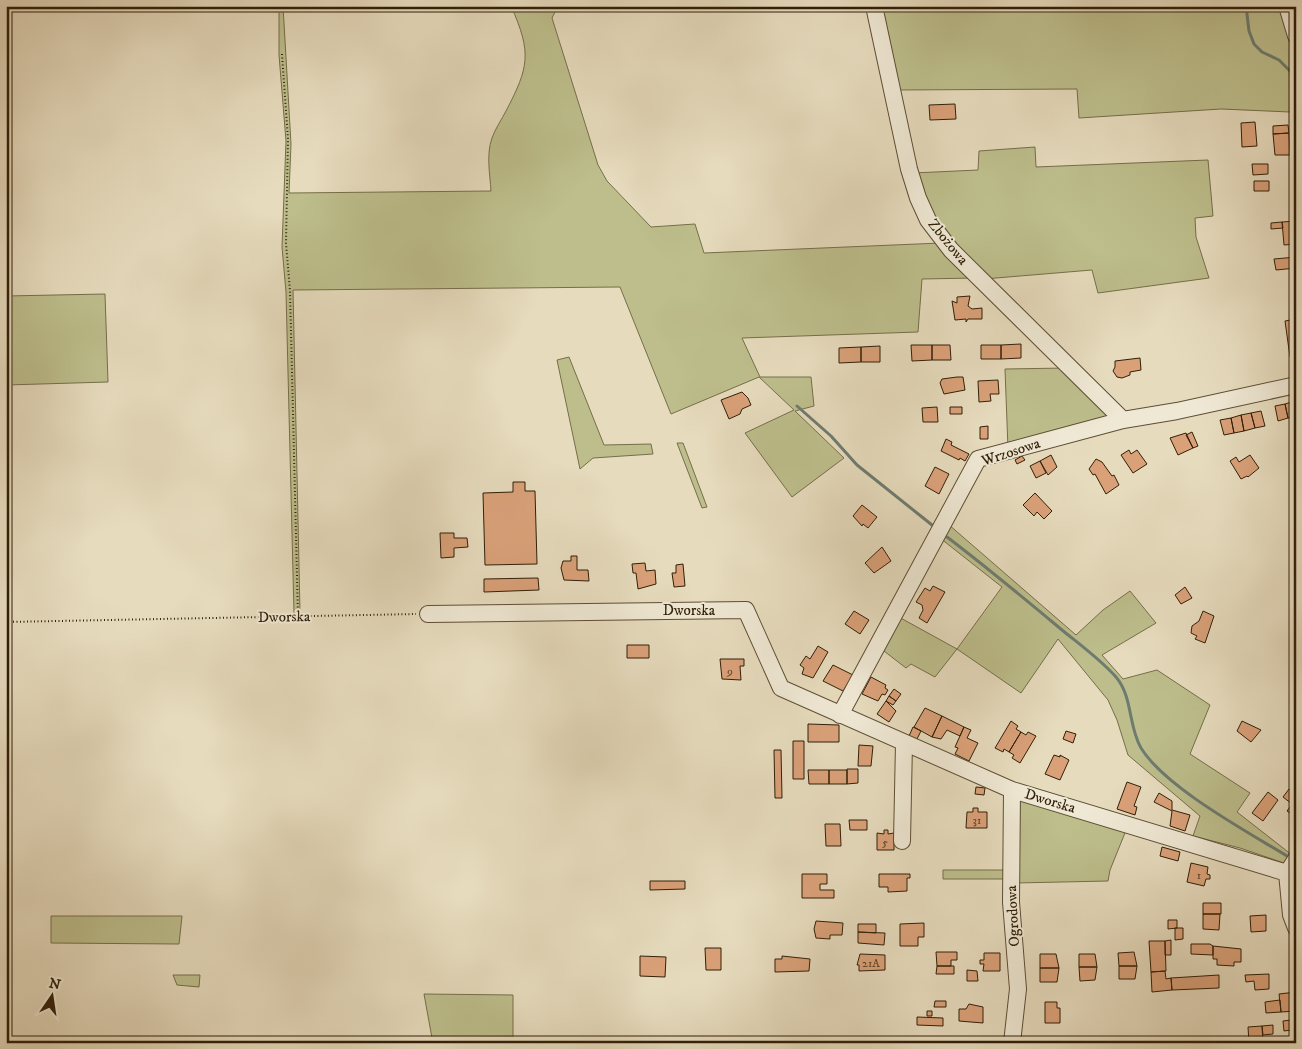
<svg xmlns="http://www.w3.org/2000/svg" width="1302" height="1049" font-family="'IM FELL DW Pica',serif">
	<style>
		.green { fill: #bdbe8c; stroke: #766e4a }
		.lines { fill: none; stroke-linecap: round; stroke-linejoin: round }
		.stream { stroke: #6e7c70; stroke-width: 3 }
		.building { fill: #daa179; stroke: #301f08 }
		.minor-casing { stroke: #5e4e35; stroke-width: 18 }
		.path { stroke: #301f08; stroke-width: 2; stroke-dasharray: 1 2.5; stroke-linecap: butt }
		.minor { stroke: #efe8d4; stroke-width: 16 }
		.labels { text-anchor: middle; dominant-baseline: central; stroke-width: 4; stroke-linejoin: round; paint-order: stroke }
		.number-label { font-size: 12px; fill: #5a4024 }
		.street-label { font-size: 15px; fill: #301f08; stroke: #efe8d4 }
	</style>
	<rect width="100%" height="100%" fill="#e6dbbd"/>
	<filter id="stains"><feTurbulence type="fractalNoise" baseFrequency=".004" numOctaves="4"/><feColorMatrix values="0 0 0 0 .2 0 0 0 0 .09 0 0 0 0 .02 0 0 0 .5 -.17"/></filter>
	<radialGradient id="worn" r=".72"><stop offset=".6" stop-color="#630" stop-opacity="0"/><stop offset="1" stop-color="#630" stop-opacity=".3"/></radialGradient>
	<path class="green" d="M279 6H283L291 144 289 193 491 191C490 174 486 155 492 138 495 129 502 119 506 111 529 67 532 53 511 6H554L556 10 552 18 598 165 607 181 651 227 695 224 704 253 941 243 975 278 922 279 918 332 742 338 760 377H811L814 406 795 411 844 458 792 497 745 433 794 410 759 377 671 414 620 287 293 290 300 612 294 613 286 292 282 247 286 141 279 55Z
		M879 6H1281V14L1296 49V116L1290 112 1221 109 1079 118 1077 89 897 90Z
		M1035 147 1036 167 1208 160 1213 216 1195 218 1196 237 1209 278 1098 293 1092 270 984 279 932 217 913 173 978 170 979 151Z
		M105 294 108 382 6 385V296Z
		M569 357 604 445 651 444 653 454 593 458 580 469 557 360Z
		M1066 368 1112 416 1008 449 1005 369Z
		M677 443H683L707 507 702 508Z
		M948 524 1076 635 1103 610 1130 591 1156 623 1102 655 1123 679 1157 670 1210 705 1190 754 1250 793 1237 812 1292 855 1284 863 1240 848 1193 836 1200 816 1128 755 1117 720 1108 700 1058 639 1021 693 957 649 935 677 911 664 906 668 880 648 897 616 957 649 1002 587 940 538Z
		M1016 795 1127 828 1110 870 1108 881 1016 883Z
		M943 870H1006L1007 879H943Z
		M51 916H182L179 944 51 943Z
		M173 975H200L199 987 177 985Z
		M424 994 513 995V1037L432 1038Z"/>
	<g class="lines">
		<path class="stream" d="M1246 6 1249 31 1254 44 1262 52 1279 60 1296 77
			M797 406 831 436 857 465 932 525
			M947 537C984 565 1020 595 1056 625 1076 642 1098 657 1116 677 1133 697 1128 726 1141 748 1165 787 1246 831 1287 856"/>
	</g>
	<path class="building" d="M955 104 956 119 930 120 929 105Z
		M1255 122 1257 146 1242 147 1241 123Z
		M1288 125 1289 133 1273 134V126Z
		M1289 133 1290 155H1275L1273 134Z
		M1252 164H1268V174L1253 175Z
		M1254 181H1269V191H1254Z
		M1296 221V244L1284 245 1282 222Z
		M1282 222 1283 228 1271 229V223Z
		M1296 257V268L1276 270 1274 259Z
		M970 296 968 306 972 309 982 308V319H968L966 322V319L955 320 952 301 957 303V297Z
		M1296 319V356L1290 357 1285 321Z
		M1021 344V358L1001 359V345Z
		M911 345H932V360L912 361Z
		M932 345H950L951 360H932Z
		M981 345H1001V359H981Z
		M880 346V362H861V347Z
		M861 347V362L839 363V348Z
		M1140 358 1141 370 1130 372V375L1122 378 1117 377 1113 371 1115 367V361Z
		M957 377H963L965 390 944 394 940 383 942 379Z
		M998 380 999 394H990L991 401 979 402 978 381Z
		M742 392 748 398 751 405 742 409 740 414 729 419 721 400Z
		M1295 401 1296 417 1288 418 1285 404Z
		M1285 404 1288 418 1278 421 1275 406Z
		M937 407 938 422H923L922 408Z
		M950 407H962V414H950Z
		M1261 411 1265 426 1255 428 1251 413Z
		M1251 413 1255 428 1244 431 1241 415Z
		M1241 415 1244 431 1234 433 1231 418Z
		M1231 418 1234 433 1224 435 1220 420Z
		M988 426V439H980V427Z
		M1192 432 1198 446 1193 448 1186 435Z
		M1186 433 1193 448 1178 455 1170 438Z
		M946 439 952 442 951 445 969 454 965 461 960 458 959 460 941 451Z
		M1129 450 1131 454 1137 450 1147 464 1133 473 1121 455Z
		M1051 455 1057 467 1048 475 1040 461Z
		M1250 455 1259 468 1248 477 1247 476 1241 479 1230 461 1236 457 1239 462Z
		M1022 456 1025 460 1017 464 1015 460Z
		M1096 459 1102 462 1112 476 1114 475 1119 485 1106 494 1095 474 1093 475 1089 469Z
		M1040 461 1046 473 1036 478 1030 466Z
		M935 467 949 474 939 494 925 486Z
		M513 482H525V491H535L537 564 485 565 483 493 513 492Z
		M1035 493 1052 511 1044 519 1037 512 1034 516 1023 505Z
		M862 505 877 517 868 528 863 524 862 526 853 516Z
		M440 533H454V538H467L468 547 454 548V557L441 558Z
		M882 547 891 561 874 573 865 563Z
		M571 556H577V570H588L589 581 564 580 561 568 563 561H571Z
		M645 563 646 571 655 570 656 584 638 589 636 573H633L632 564Z
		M683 564 685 586 674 587 672 573H676V565Z
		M538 578 539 590 484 592V579Z
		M933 586 945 592 927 623 919 618 923 610 922 605 916 602 925 588 930 591Z
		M1185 587 1192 598 1181 604 1175 595Z
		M854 611 869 620 860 634 845 624Z
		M1203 611 1214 616 1205 643 1195 639 1197 636 1191 633 1192 626 1199 621Z
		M627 645H649V658H627Z
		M818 646 828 652 813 678 802 674 804 668 800 665 806 656 810 659Z
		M720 659H744V666H740L741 680 722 679Z
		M833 665 853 675 843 691 823 681Z
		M871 677 886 685 885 688 888 690 885 695 882 694 878 701 862 694Z
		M894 689 901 694 896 701 889 696Z
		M889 696 896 701 893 705 886 701Z
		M886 701 896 711 889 722 877 714Z
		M925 708 942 716 932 737 914 727Z
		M942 716 964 727 960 736 947 730 941 739 932 737Z
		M1011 721 1018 726 1016 729 1021 732 1009 752 1004 749 1003 752 995 748Z
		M1242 721 1261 730 1251 742 1237 731Z
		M808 724 839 725V742H808Z
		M913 727 921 731 917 739 909 736Z
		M964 727 971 730 967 738 978 743 969 761 955 754 958 748 955 747Z
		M1066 731 1076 734 1073 743 1063 739Z
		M1021 732 1026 735 1028 732 1036 736 1020 763 1012 758 1014 755 1009 752Z
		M793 741H804V779H793Z
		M859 745 873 746 871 766H858Z
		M774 750H781L782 798H775Z
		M1054 755 1060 757V755L1069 760 1060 780 1045 774Z
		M847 769H858V783L847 784Z
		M808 770H829V784H809Z
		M829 770H847V784H829Z
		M1127 782 1141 787 1134 806 1137 807 1135 815 1117 809Z
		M976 787 985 788 984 795 975 794Z
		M1289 789 1296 794V817L1287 811 1292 804 1283 797Z
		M1268 792 1278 800 1263 821 1252 813Z
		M1159 793 1172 801V810L1190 815 1185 831 1170 826 1172 811 1154 802Z
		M973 808H978V812H987V828H966L967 812H973Z
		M849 820H867V830H850Z
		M825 824H840L841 846H826Z
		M884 830H888V834L894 833V850H877V833L884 834Z
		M1162 847 1180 852 1178 861 1160 856Z
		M1191 863 1208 867 1207 874 1210 875V879H1206L1204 886 1187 882Z
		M802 874H827V884H820V890H834V898H802Z
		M879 874H910V878H907V891L888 892V887H879Z
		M650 881H685V889L650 890Z
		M1203 903H1221V914H1203Z
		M1203 914H1220L1219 930 1203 929Z
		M1266 915V931L1251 932 1250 916Z
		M1168 920H1177V928L1168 929Z
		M816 921 843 923 842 935H830V939L816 938 814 929Z
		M924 923V937H918V946H900V924Z
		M858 924H876V933L858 932Z
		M1175 928H1183V939L1175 940Z
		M858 932 885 933 884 945 858 943Z
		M1171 940V955H1165V941Z
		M1149 941H1165L1166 971 1151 972Z
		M1191 944H1210L1213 946V955L1191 954Z
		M1213 946 1241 949V962H1234V966L1217 965V959H1213Z
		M705 948H721V970H706Z
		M936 952H957V960H951V966H937Z
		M1134 952 1137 966H1119L1118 953Z
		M984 953H1000V971H983L984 964H980V960H984Z
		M860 954 885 955V970L859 971V965H857Z
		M1040 954H1056L1059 968H1040Z
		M1079 954H1095L1097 967H1079Z
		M640 956 666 957 665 977 640 976Z
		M782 956 810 959 809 971 775 972V959H782Z
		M937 966H954V974H936Z
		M1119 966H1137L1135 979H1119Z
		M1079 967H1097L1095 980 1080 981Z
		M1040 968H1059L1057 982H1040Z
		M967 970 977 971 978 981H967Z
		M1165 971 1166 979 1171 978 1172 990 1152 992 1151 972Z
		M1269 974V989L1255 990 1254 981 1246 982 1245 975Z
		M1219 975V988L1172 990 1171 978Z
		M1296 992V1011L1281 1012 1279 994Z
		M1280 1000 1281 1012 1266 1013 1265 1002Z
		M935 1001H946V1007H934Z
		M1045 1002H1057V1008H1060V1023H1045Z
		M969 1004 983 1007V1023L959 1021V1009H966Z
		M927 1011H932V1016H927Z
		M917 1017 943 1018V1026L917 1025Z
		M1291 1020V1030L1284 1031 1283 1021Z
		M1273 1025V1034L1263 1035 1262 1026Z
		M1262 1026 1263 1043H1249L1248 1027Z
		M737 1039H749V1043H737Z
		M861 1042H884V1043H862Z"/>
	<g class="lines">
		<defs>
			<path id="minor" d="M874 6 909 169 918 198 928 220 951 250 1123 420
				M1287 6 1296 36
				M428 614 746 610 781 688 1012 790 1287 873
				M840 715 978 459 1123 420 1177 411 1296 385
				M1012 790 1011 902 1018 989 1012 1043
				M902 841 904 743
				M1296 859 1287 873 1291 915 1296 928"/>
		</defs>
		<use href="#minor" class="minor-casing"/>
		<path class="path" d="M282 54 288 139 286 243 290 291 298 617
			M6 622 416 614"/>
		<use href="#minor" class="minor"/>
	</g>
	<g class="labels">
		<g class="number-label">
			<text x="730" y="671">9</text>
			<text x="977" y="820">31</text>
			<text x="885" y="842">5</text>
			<text x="1199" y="875">1</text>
			<text x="871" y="963">21A</text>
		</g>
		<g class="street-label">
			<text transform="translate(948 242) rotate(51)">Zbożowa</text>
			<text transform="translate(1011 452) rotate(-18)">Wrzosowa</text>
			<text x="689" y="610">Dworska</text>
			<text transform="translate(284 617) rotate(-1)">Dworska</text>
			<text transform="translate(1050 801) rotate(17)">Dworska</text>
			<text transform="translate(1013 916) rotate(-93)">Ogrodowa</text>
		</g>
	</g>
	<rect width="1302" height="1049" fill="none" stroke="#e6dbbd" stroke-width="25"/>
	<rect x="8" y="8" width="1287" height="1034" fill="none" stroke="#301f08" stroke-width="2.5"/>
	<rect x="12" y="12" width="1277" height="1024" fill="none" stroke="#301f08"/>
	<g transform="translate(52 996) rotate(13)" stroke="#efe8d4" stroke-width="4" paint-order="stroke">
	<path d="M0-4L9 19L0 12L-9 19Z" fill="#301f08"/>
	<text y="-8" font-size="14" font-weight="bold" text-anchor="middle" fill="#301f08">N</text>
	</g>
	<rect width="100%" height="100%" filter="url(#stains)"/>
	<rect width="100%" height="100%" fill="url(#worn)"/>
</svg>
